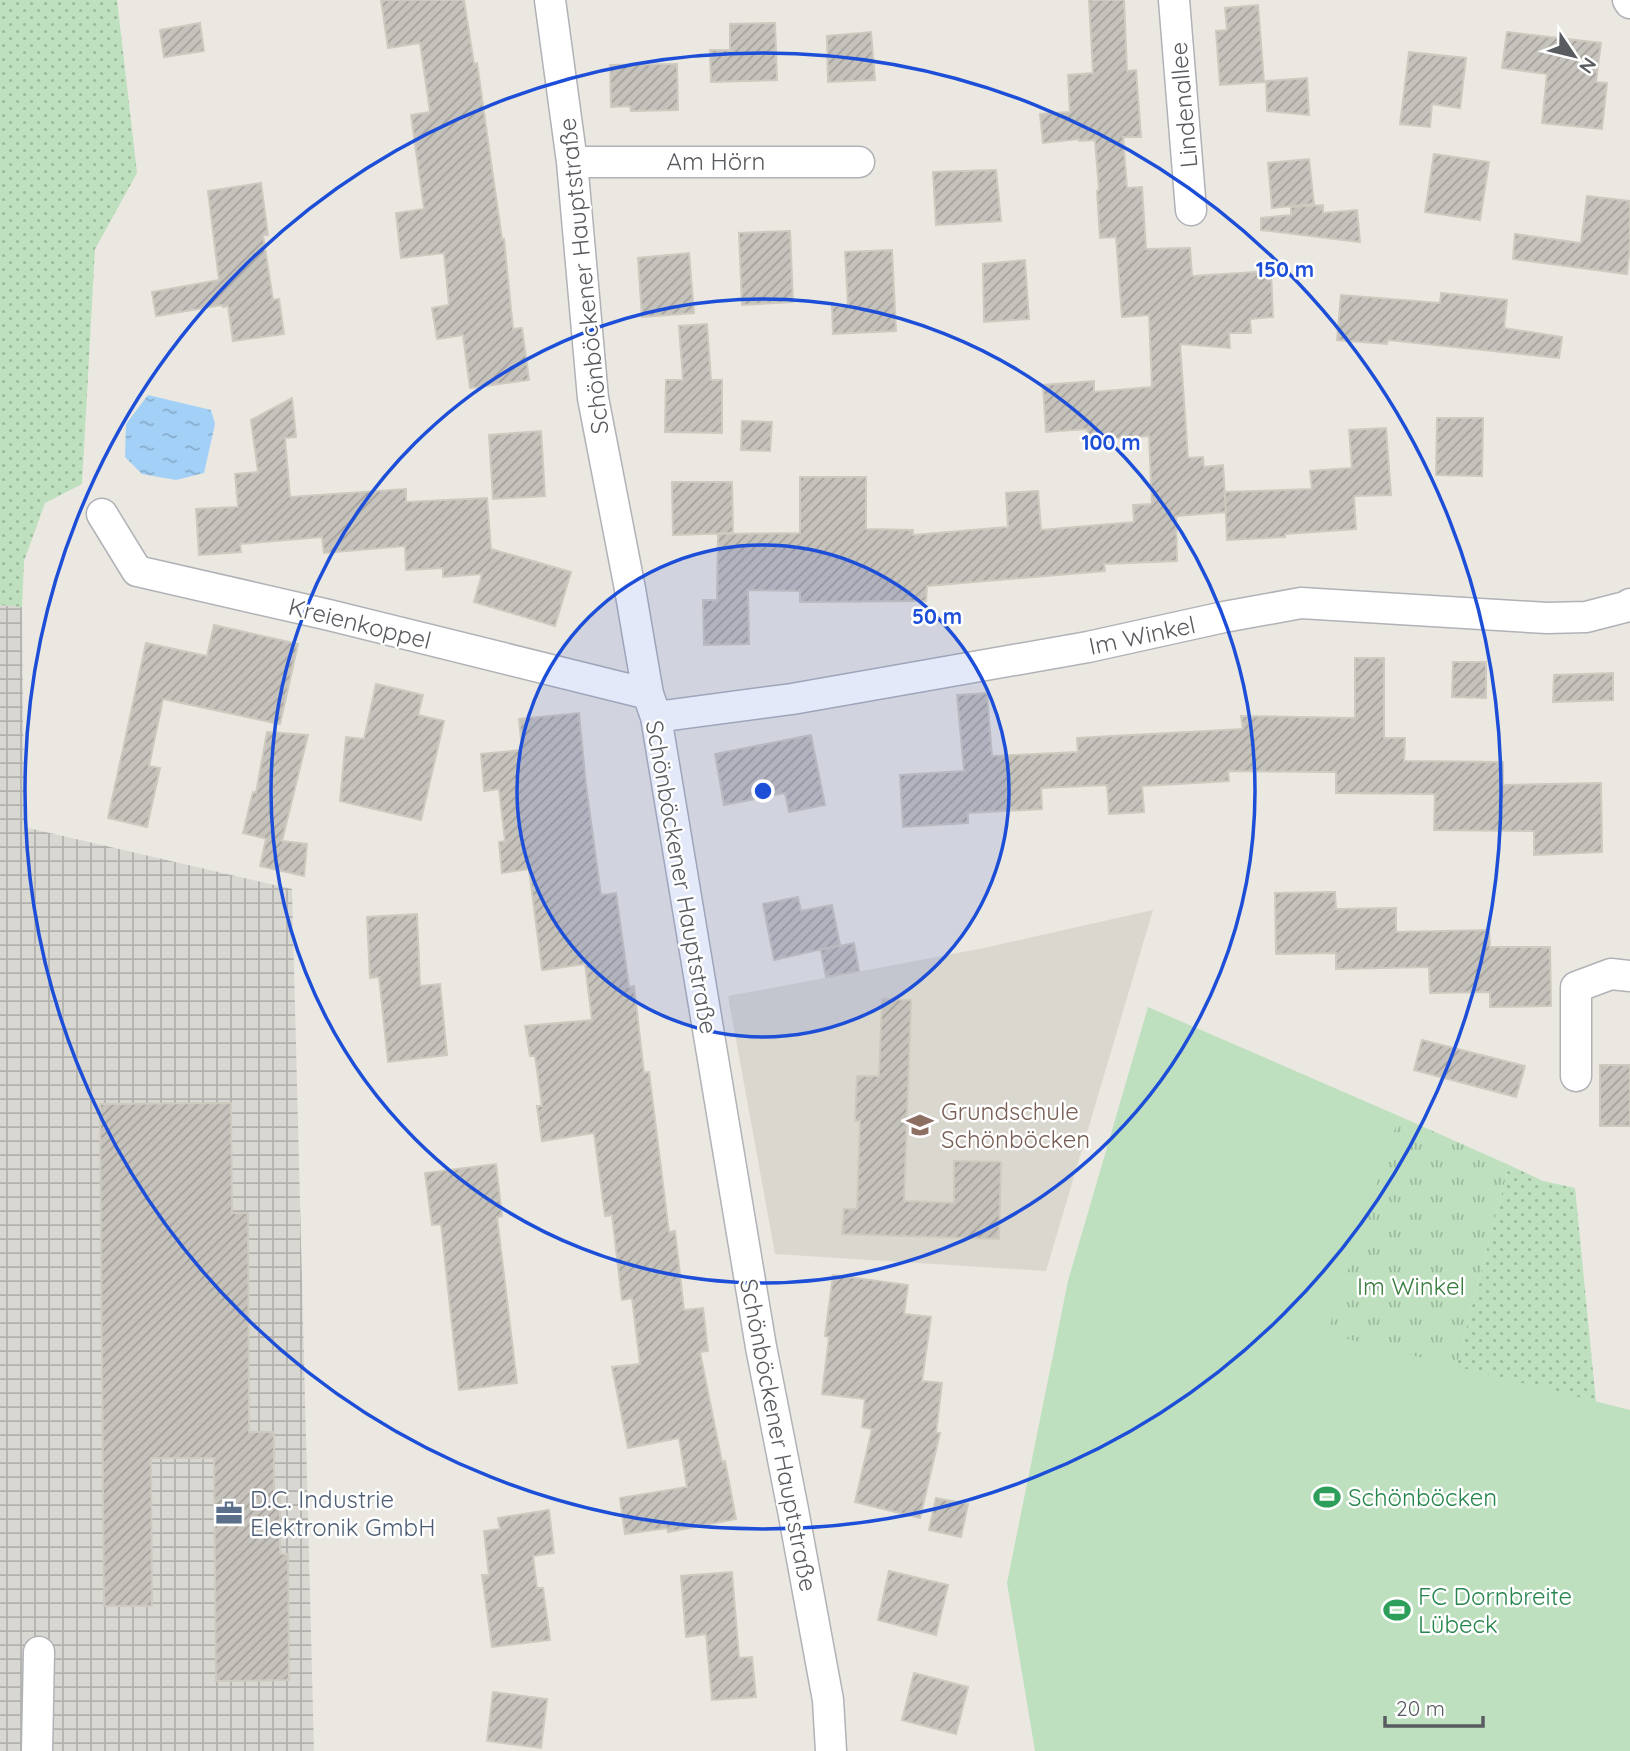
<svg xmlns="http://www.w3.org/2000/svg" width="1630" height="1751" font-family="Quicksand,sans-serif">
	<style>
		.industrial { fill: url(#industrial-grid) }
		.education { fill: #dad7ce }
		.grass { fill: url(#grass-dots) }
		.park { fill: url(#park-tufts) }
		.garden { fill: #bee0be }
		.water { fill: url(#water-ripples) }
		.building { fill: url(#building-hatch); stroke: #cecabf; stroke-width: 2 }
		.lines { fill: none; stroke-linecap: round; stroke-linejoin: round }
		.minor-casing { stroke: #b0b2b7; stroke-width: 33 }
		.minor { stroke: #fff; stroke-width: 30 }
		.ring { fill: none; stroke: #1d4ed8; stroke-width: 3.5 }
		.labels { text-anchor: middle; dominant-baseline: central; stroke-width: 5; stroke-linejoin: round; paint-order: stroke }
		.street-label { font-size: 24px; fill: #585b5f; stroke: #fff }
		.education-label { font-size: 24px; fill: #785e54; stroke: #fff; text-anchor: start }
		.park-label { font-size: 24px; fill: #3a7d3f; stroke: #fff }
		.leisure-label { font-size: 24px; fill: #27864d; stroke: #fff; text-anchor: start }
		.service-label { font-size: 24px; fill: #4e5e75; stroke: #fff; text-anchor: start }
		.centre { fill: #1d4ed8; stroke: #fff; stroke-width: 3.5 }
		.ring-label { font-size: 21px; text-anchor: middle; font-weight: bold; fill: #1d4ed8; stroke: #fff; stroke-width: 5; stroke-linejoin: round; paint-order: stroke }
	</style>
	<defs>
		<pattern id="industrial-grid" width="8" height="8" patternUnits="userSpaceOnUse" patternTransform="scale(1.75)"><rect width="8" height="8" fill="#d9d7d2"/><path d="M0 4h8M4 0v8" fill="none" stroke="#b3b1ae"/></pattern>
		<pattern id="grass-dots" width="8" height="8" patternUnits="userSpaceOnUse" patternTransform="scale(1.75)"><rect width="8" height="8" fill="#bee0be"/><path d="M2 2h.1M6 6h.1" fill="none" stroke="#9db99e" stroke-width="1.8" stroke-linecap="round"/></pattern>
		<pattern id="park-tufts" width="24" height="20" patternUnits="userSpaceOnUse" patternTransform="scale(1.75)"><rect width="24" height="20" fill="#bee0be"/><path d="M3 7l-1-3M5 7V3M7 7l1-3M15 17l-1-3M17 17v-4M19 17l1-3" fill="none" stroke="#9db99e"/></pattern>
		<pattern id="water-ripples" width="26" height="14" patternUnits="userSpaceOnUse" patternTransform="scale(1.75)"><rect width="26" height="14" fill="#a3d0f7"/><path d="M2 4q2-2 4 0t4 0M15 11q2-2 4 0t4 0" fill="none" stroke="#88accb"/></pattern>
		<pattern id="building-hatch" width="6" height="6" patternUnits="userSpaceOnUse" patternTransform="scale(1.75)"><rect width="6" height="6" fill="#c6c2bc"/><path d="M-1 1l2-2M0 6l6-6M5 7l2-2" fill="none" stroke="#a4a19c"/></pattern>
	</defs>
	<rect width="100%" height="100%" fill="#eae8e0"/>
	<path class="industrial" d="M0 605 22 607 24 827 292 889 314 1751H0Z"/>
	<path class="education" d="M1153 910 1046 1271 775 1254 728 996 984 948Z"/>
	<path class="grass" d="M0 0H117L137 173 95 249 82 484 45 503 24 561 22 607 0 605Z
		M1509 1165 1543 1181 1575 1188 1596 1402 1456 1367Z"/>
	<path class="park" d="M1399 1116 1509 1165 1456 1367 1326 1334Z"/>
	<path class="garden" d="M1148 1007 1399 1116 1327 1334 1630 1410V1751H1035L1007 1583 1068 1281Z"/>
	<path class="water" d="M148 395 211 410 215 424 204 473 176 480 142 474 125 457 126 424Z"/>
	<path class="building" d="M381 0H464L474 64 477 63 502 239H504L513 329 522 328 529 380 470 388 463 335 437 339 432 308 449 305 444 253 401 258 396 213 424 209 411 115 430 112 420 43 388 48Z
		M1089 0H1124L1127 71 1136 70 1141 137H1123L1127 188 1142 187 1146 249 1190 248 1192 276 1271 271 1273 317 1250 319 1251 333H1229L1230 348 1180 344 1188 458 1203 457 1204 467 1223 465 1226 512 1176 516 1177 561 1104 564 1105 571 927 586 926 601 800 602V591L748 590 749 644 704 645 703 600H717L718 534 800 533V477H866V529L913 530V535L1008 527 1006 493 1038 491 1041 530 1134 522 1133 505 1152 504 1149 436 1088 440 1087 429 1046 432 1043 385 1094 381V392L1152 387 1149 315 1122 317 1116 237 1100 238 1097 191 1099 190 1095 140 1079 141V139L1043 143 1040 114 1070 112 1068 75 1093 73Z
		M1258 5 1264 82 1220 85 1216 31 1227 30 1225 8Z
		M200 23 204 51 164 57 160 30Z
		M775 23 777 80 711 82 710 50H730V24Z
		M871 32 875 80 828 82 827 36Z
		M1507 32 1601 43 1596 82 1607 83 1602 129 1542 123 1547 74 1502 68Z
		M1409 52 1466 58 1460 108 1432 104 1430 127 1400 124Z
		M677 64 678 110 631 111 630 106 611 107 610 65Z
		M1307 78 1309 115 1267 111 1266 81Z
		M1434 154 1489 162 1480 220 1425 212Z
		M1309 159 1314 204 1272 208 1268 163Z
		M996 170 1001 221 936 225 933 172Z
		M261 183 268 235H263L273 300 279 299 284 334 233 341 228 306 223 307 222 305 156 316 152 292 219 280 208 191Z
		M1587 196 1630 201V244L1627 274 1513 259 1515 234 1581 243Z
		M1323 205V213L1357 210 1360 242 1261 230V218L1291 215V207Z
		M790 231 793 302 742 305 739 233Z
		M892 250 896 331 833 334 832 306 848 305 845 252Z
		M689 253 694 313 642 317 638 258Z
		M1025 260 1029 319 984 322 983 264Z
		M1441 293 1507 300 1504 328 1562 337 1559 358 1388 340 1387 344 1337 340 1341 295 1440 303Z
		M707 324 711 380H722V433L665 432 666 380H683L679 326Z
		M292 398 296 437 285 438 290 497 406 489V502L487 498 491 549 571 572 555 626 474 602 482 574 443 577V568L406 570 405 546 324 553 322 537 240 544 241 552 199 555 196 509 238 507 235 474 258 472 251 420Z
		M1437 418H1483L1482 476 1436 475Z
		M742 421 772 422 770 451 741 450Z
		M1386 428 1391 495 1354 496 1356 529 1285 534V537L1227 540 1225 492 1312 489 1310 471 1352 468 1349 430Z
		M541 431 545 496 493 499 489 435Z
		M672 482H732L733 533 673 535Z
		M214 625 298 644 280 724 163 699 149 766 160 768 147 827 108 818 146 643 207 656Z
		M1355 658H1384V738H1405L1404 761 1503 762V785L1601 783 1602 852 1534 855V831L1434 830 1435 794 1336 793V772L1228 771 1229 781 1142 786 1144 812 1109 814 1107 785 1041 788 1042 809 968 813V823L903 827 900 775 964 771 957 695 987 693 992 756 1078 752 1077 738 1243 729 1241 716 1355 718Z
		M1453 662H1486V698L1452 697Z
		M1613 673V700L1553 702 1554 675Z
		M376 684 423 695 418 715 444 721 421 820 340 801 346 737 364 739Z
		M579 713 586 785 601 895 616 893 629 987 634 986 644 1073 649 1072 669 1232 675 1231 684 1310 703 1308 708 1351 700 1352 722 1462 725 1461 736 1519 668 1532 667 1528 625 1534 620 1498 687 1487 679 1438 628 1448 612 1367 640 1364 632 1298 622 1300 612 1215 605 1216 594 1133 542 1141 537 1106H542L535 1056H530L525 1026 592 1020 585 964 542 970 529 869 502 873 499 842 505 841 499 789 484 791 481 754 522 750 519 719Z
		M267 732 308 735 282 841 307 844 304 876 260 866 266 839H267L243 833 253 792 256 793Z
		M811 735 825 805 789 812 785 793 724 805 715 754Z
		M1335 892 1336 909 1396 908V932L1489 930 1490 947H1550L1551 1006 1490 1007V992L1430 993 1429 967 1336 969V953L1276 954 1275 893Z
		M798 897 801 911 832 905 840 945 774 960 763 904Z
		M417 914 420 986 440 984 447 1055 388 1062 379 977 370 978 367 917Z
		M854 943 859 971 826 977 821 950Z
		M882 999 911 1000 904 1201 954 1203V1161L1001 1162 999 1239 842 1234 844 1209H857L860 1121H855L857 1076H879Z
		M1422 1040 1525 1066 1516 1097 1414 1070Z
		M1600 1065H1630V1126H1600Z
		M231 1103 232 1213H248L249 1432H274V1497H280V1554H288L289 1680 216 1681 214 1458H151L152 1606H104L100 1104Z
		M496 1164 502 1216 497 1217 517 1383 459 1390 441 1224 432 1225 425 1173Z
		M833 1275 908 1285 904 1314 931 1317 922 1381 942 1383 936 1433H940L920 1518 855 1502 872 1429 862 1427 865 1399 822 1394 829 1337 825 1336Z
		M936 1498 968 1504 961 1537 929 1530Z
		M549 1510 554 1553 533 1556 537 1588H543L550 1640 492 1647 482 1575H489L484 1531 500 1529 498 1518Z
		M889 1571 948 1585 936 1635 878 1620Z
		M732 1572 739 1658 752 1657 756 1697 712 1700 706 1634 686 1637 681 1576Z
		M914 1673 968 1687 956 1734 902 1720Z
		M493 1692 547 1699 541 1748 487 1741Z"/>
	<g class="lines">
		<defs>
			<path id="minor" d="M550 0 572 162 593 398 630 589 648 694 656 717 761 1347 793 1510 828 1700 831 1751
				M1174 0 1191 210
				M1628 0 1630 3
				M572 162H859
				M102 514 137 571 329 615 648 694
				M656 717 792 699 1088 647 1224 617 1301 603 1547 618 1586 617 1625 607 1630 604
				M1576 1076V987L1611 974 1630 976
				M37 1751 39 1652"/>
		</defs>
		<use href="#minor" class="minor-casing"/>
		<use href="#minor" class="minor"/>
	</g>
	<circle cx="763" cy="791" r="246" fill="#1d4ed8" fill-opacity=".12"/>
	<g class="ring">
		<circle cx="763" cy="791" r="246"/>
		<circle cx="763" cy="791" r="492"/>
		<circle cx="763" cy="791" r="738"/>
	</g>
	<defs>
		<symbol id="school-bare" viewBox="-9 -9 18 18"><path d="M0-5L7-2L0 1L-7-2ZM-4 1L0 2.5L4 1V4Q0 6-4 4Z" fill="#8d6e63" stroke="#fff" stroke-width="2.5" paint-order="stroke"/></symbol>
		<symbol id="stadium-bare" viewBox="-9 -9 18 18"><path d="M0-5a6.5 5 0 1 0 0 10a6.5 5 0 1 0 0-10ZM-3.5-1.8h7v3.6h-7Z" fill="#2e9e5b" stroke="#fff" stroke-width="2.5" paint-order="stroke"/></symbol>
		<symbol id="office-bare" viewBox="-9 -9 18 18"><path d="M-6-3h4V-5.5h4V-3h4V5H-6ZM-1-4.5V-3h2v-1.5ZM-6 0V1H6V0Z" fill="#5c6f8a" stroke="#fff" stroke-width="2.5" paint-order="stroke"/></symbol>
	</defs>
	<g fill-rule="evenodd">
		<use href="#school-bare" x="901" y="1106" width="38" height="38"/>
		<use href="#stadium-bare" x="1308" y="1478" width="38" height="38"/>
		<use href="#office-bare" x="210" y="1494" width="38" height="38"/>
		<use href="#stadium-bare" x="1378" y="1591" width="38" height="38"/>
	</g>
	<g class="labels">
		<g class="street-label">
			<text transform="translate(1183 105) rotate(-95)">Lindenallee</text>
			<text x="716" y="161">Am Hörn</text>
			<text transform="translate(583 276) rotate(-96)">Schönböckener Hauptstraße</text>
			<text transform="translate(360 623) rotate(14)">Kreienkoppel</text>
			<text transform="translate(1142 635) rotate(-12)">Im Winkel</text>
			<text transform="translate(682 877) rotate(80)">Schönböckener Hauptstraße</text>
			<text transform="translate(779 1435) rotate(79)">Schönböckener Hauptstraße</text>
		</g>
		<g class="education-label">
			<text x="941" y="1111">Grundschule<tspan x="941" dy="28">Schönböcken</tspan></text>
		</g>
		<g class="park-label">
			<text x="1411" y="1286">Im Winkel</text>
		</g>
		<g class="leisure-label">
			<text x="1348" y="1497">Schönböcken</text>
			<text x="1418" y="1596">FC Dornbreite<tspan x="1418" dy="28">Lübeck</tspan></text>
		</g>
		<g class="service-label">
			<text x="250" y="1499">D.C. Industrie<tspan x="250" dy="28">Elektronik GmbH</tspan></text>
		</g>
	</g>
	<circle cx="763" cy="791" r="10" class="centre"/>
	<g class="ring-label">
		<text x="1285" y="277">150 m</text>
		<text x="1111" y="450">100 m</text>
		<text x="937" y="624">50 m</text>
	</g>
	<g transform="translate(1574 56) rotate(125)" stroke="#ffffff" stroke-width="5" paint-order="stroke">
	<path d="M0-5L12 26L0 18L-12 26Z" fill="#585b5f"/>
	<text y="-10" font-size="19" font-weight="bold" text-anchor="middle" fill="#585b5f">N</text>
	</g>
	<path d="M1385 1716v10h98v-10" fill="none" stroke="#585b5f" stroke-width="3.5"/>
	<text x="1396" y="1716" font-size="21" fill="#585b5f" stroke="#ffffff" stroke-width="5" paint-order="stroke">20 m</text>
</svg>
